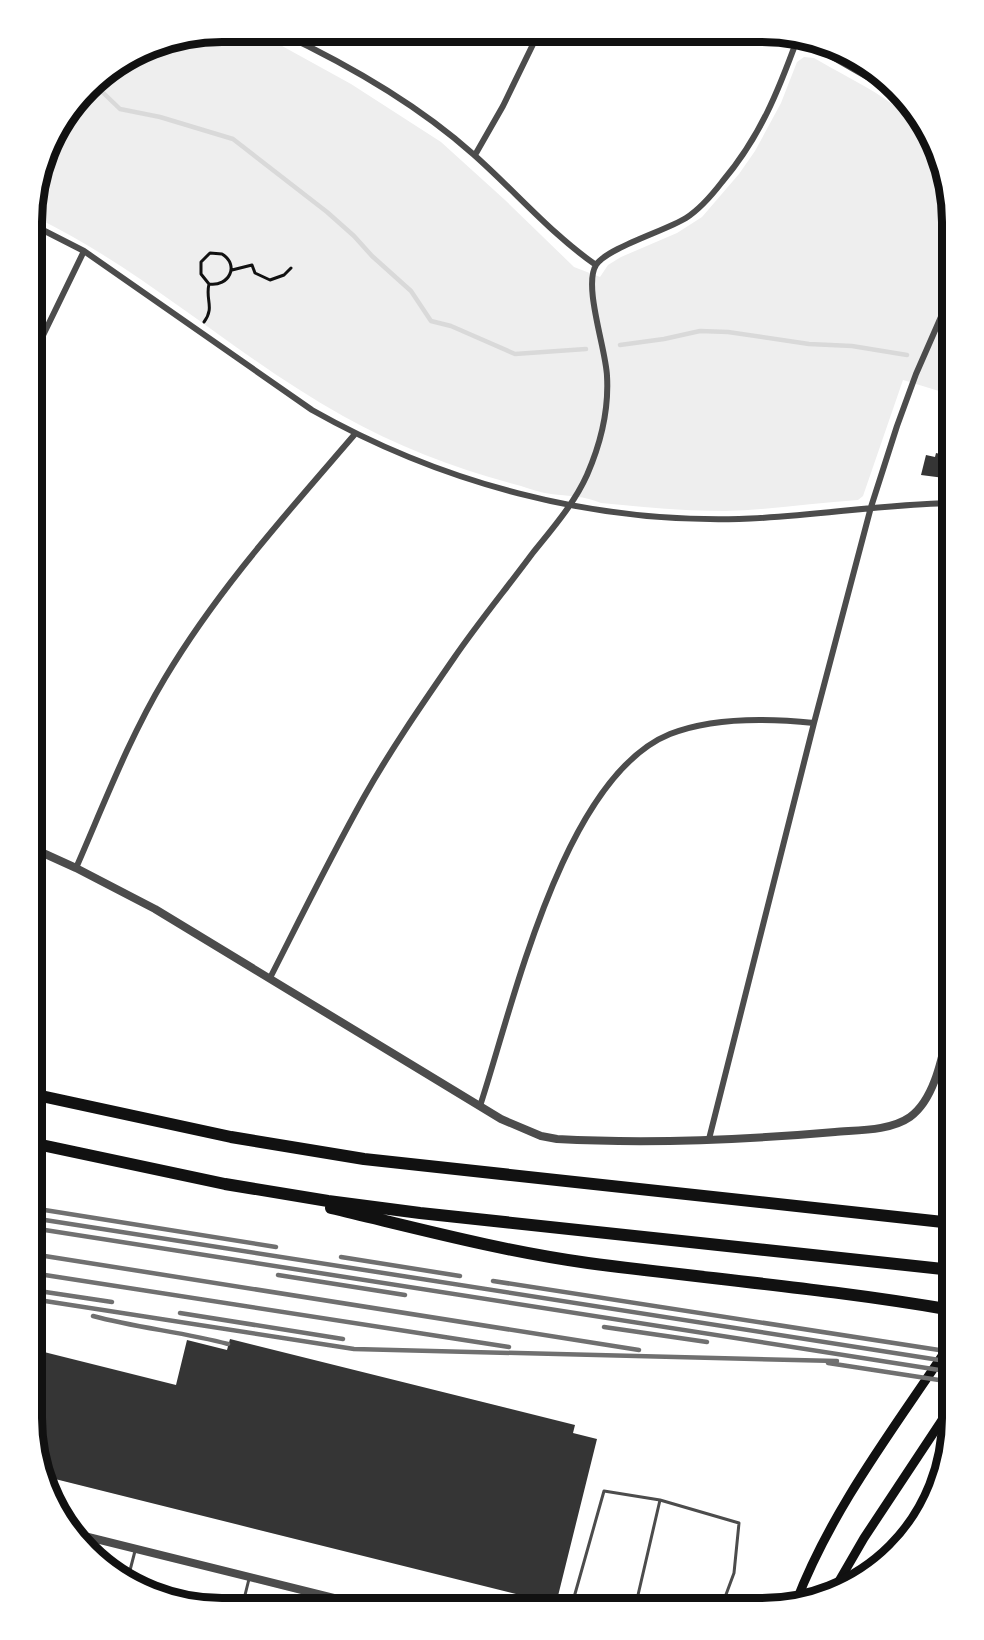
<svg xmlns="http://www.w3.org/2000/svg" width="984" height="1640" font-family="'DM Sans',sans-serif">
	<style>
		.green { fill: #eee }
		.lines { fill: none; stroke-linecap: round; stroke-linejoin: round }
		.stream { stroke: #d9d9d9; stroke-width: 4.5 }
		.building { fill: #353535 }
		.path { stroke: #111; stroke-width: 3 }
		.service { stroke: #4c4c4c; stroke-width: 3 }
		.minor { stroke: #4c4c4c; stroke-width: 6 }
		.tertiary { stroke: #4c4c4c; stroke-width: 8 }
		.secondary { stroke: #111; stroke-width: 9 }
		.motorway { stroke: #111; stroke-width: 12 }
		.rail { stroke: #707070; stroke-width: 4.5 }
		.rim { fill: none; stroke: #111; stroke-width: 8 }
	</style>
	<rect width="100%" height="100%" fill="#fff"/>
	<path class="green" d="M222 32H253L273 41 351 84 441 142 505 200 574 267 600 277 608 265 621 257 677 233 702 217 739 174 755 151 781 103 797 62 804 57 814 58C858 84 916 107 938 156 943 165 944 177 946 187 950 208 952 221 949 242H952V395L903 380 863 496 858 500C813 503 769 510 725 511 683 511 642 507 601 503 585 496 568 496 551 494 541 493 531 489 521 486 459 470 398 447 343 416 235 356 144 269 33 216V197L51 137 96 79 149 46Z"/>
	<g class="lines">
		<path class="stream" d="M93 83 120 109 160 117 233 139 327 212 354 236 372 256 411 291 431 321 451 326 515 354 586 349
			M620 345 664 339 700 331 728 332 809 344 852 346 907 355
			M943 361 952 363"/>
	</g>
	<path class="building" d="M936 453 952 457V479L921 475 926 455 935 457Z
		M230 1339 575 1425 573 1433 597 1439 556 1604 43 1476 32 1418V1349L176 1385 187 1340 227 1350Z"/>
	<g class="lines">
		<path class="path" d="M232 270 252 265 255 273 270 280 284 275 291 268
			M204 322C215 307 205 300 209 284L201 274V262L210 253 222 254C240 265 229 287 209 284"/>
		<path class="service" d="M128 1578 135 1551
			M637 1600 667 1608
			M196 1606 198 1607
			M242 1607 249 1579
			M571 1608 604 1491 660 1500
			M635 1608 660 1500 739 1523 734 1573 721 1608"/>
		<path class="minor" d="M279 32C347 64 417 104 473 154 515 191 551 234 596 265
			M799 38 895 93
			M475 155 503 106 539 32
			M33 225 84 251 312 410C441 483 591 523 739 519 810 517 881 504 952 503
			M33 356 84 251
			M76 868C104 804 129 738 165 678 218 589 288 512 355 434
			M270 978C301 917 331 856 364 797 391 749 423 703 454 658 478 623 506 589 532 554 552 529 574 504 587 475 601 443 609 411 607 376 606 349 583 286 596 265 607 248 665 231 686 218 700 209 712 195 722 182 760 137 778 92 798 37
			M480 1106C513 1006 563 777 670 734 713 717 767 718 814 723
			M709 1139 814 723 871 507 897 426 916 374 944 310 952 280"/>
		<path class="tertiary" d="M32 848 76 868 155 909 501 1119 541 1136 557 1139C649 1144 743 1140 835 1132 858 1130 890 1131 910 1117 938 1097 944 1045 952 1014
			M80 1535 370 1607"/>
		<path class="secondary" d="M831 1595 864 1538 952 1405
			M796 1602C833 1506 896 1426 952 1341"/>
		<path class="motorway" d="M32 1094 231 1137 364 1159 952 1223
			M32 1143 225 1184 328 1201 420 1213 952 1270
			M331 1208C416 1228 501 1251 588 1263 710 1279 831 1289 952 1310"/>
		<path class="rail" d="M32 1208 276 1247
			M32 1218 952 1362
			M32 1228 952 1372
			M32 1254 639 1350
			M341 1257 460 1276
			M32 1273 509 1347
			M278 1275 405 1295
			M493 1281 952 1352
			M32 1290 112 1302
			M32 1299 354 1349 837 1361
			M180 1313 343 1339
			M93 1316C137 1328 183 1332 228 1344
			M604 1327 707 1342
			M32 1331 41 1336
			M828 1363 952 1382"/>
	</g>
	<path d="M0 0H984V1640H0ZM222 42H762A180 180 0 0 1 942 222V1418A180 180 0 0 1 762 1598H222A180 180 0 0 1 42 1418V222A180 180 0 0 1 222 42Z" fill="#fff" fill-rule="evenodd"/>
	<path class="rim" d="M222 42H762A180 180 0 0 1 942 222V1418A180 180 0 0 1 762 1598H222A180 180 0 0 1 42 1418V222A180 180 0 0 1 222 42Z"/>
</svg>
